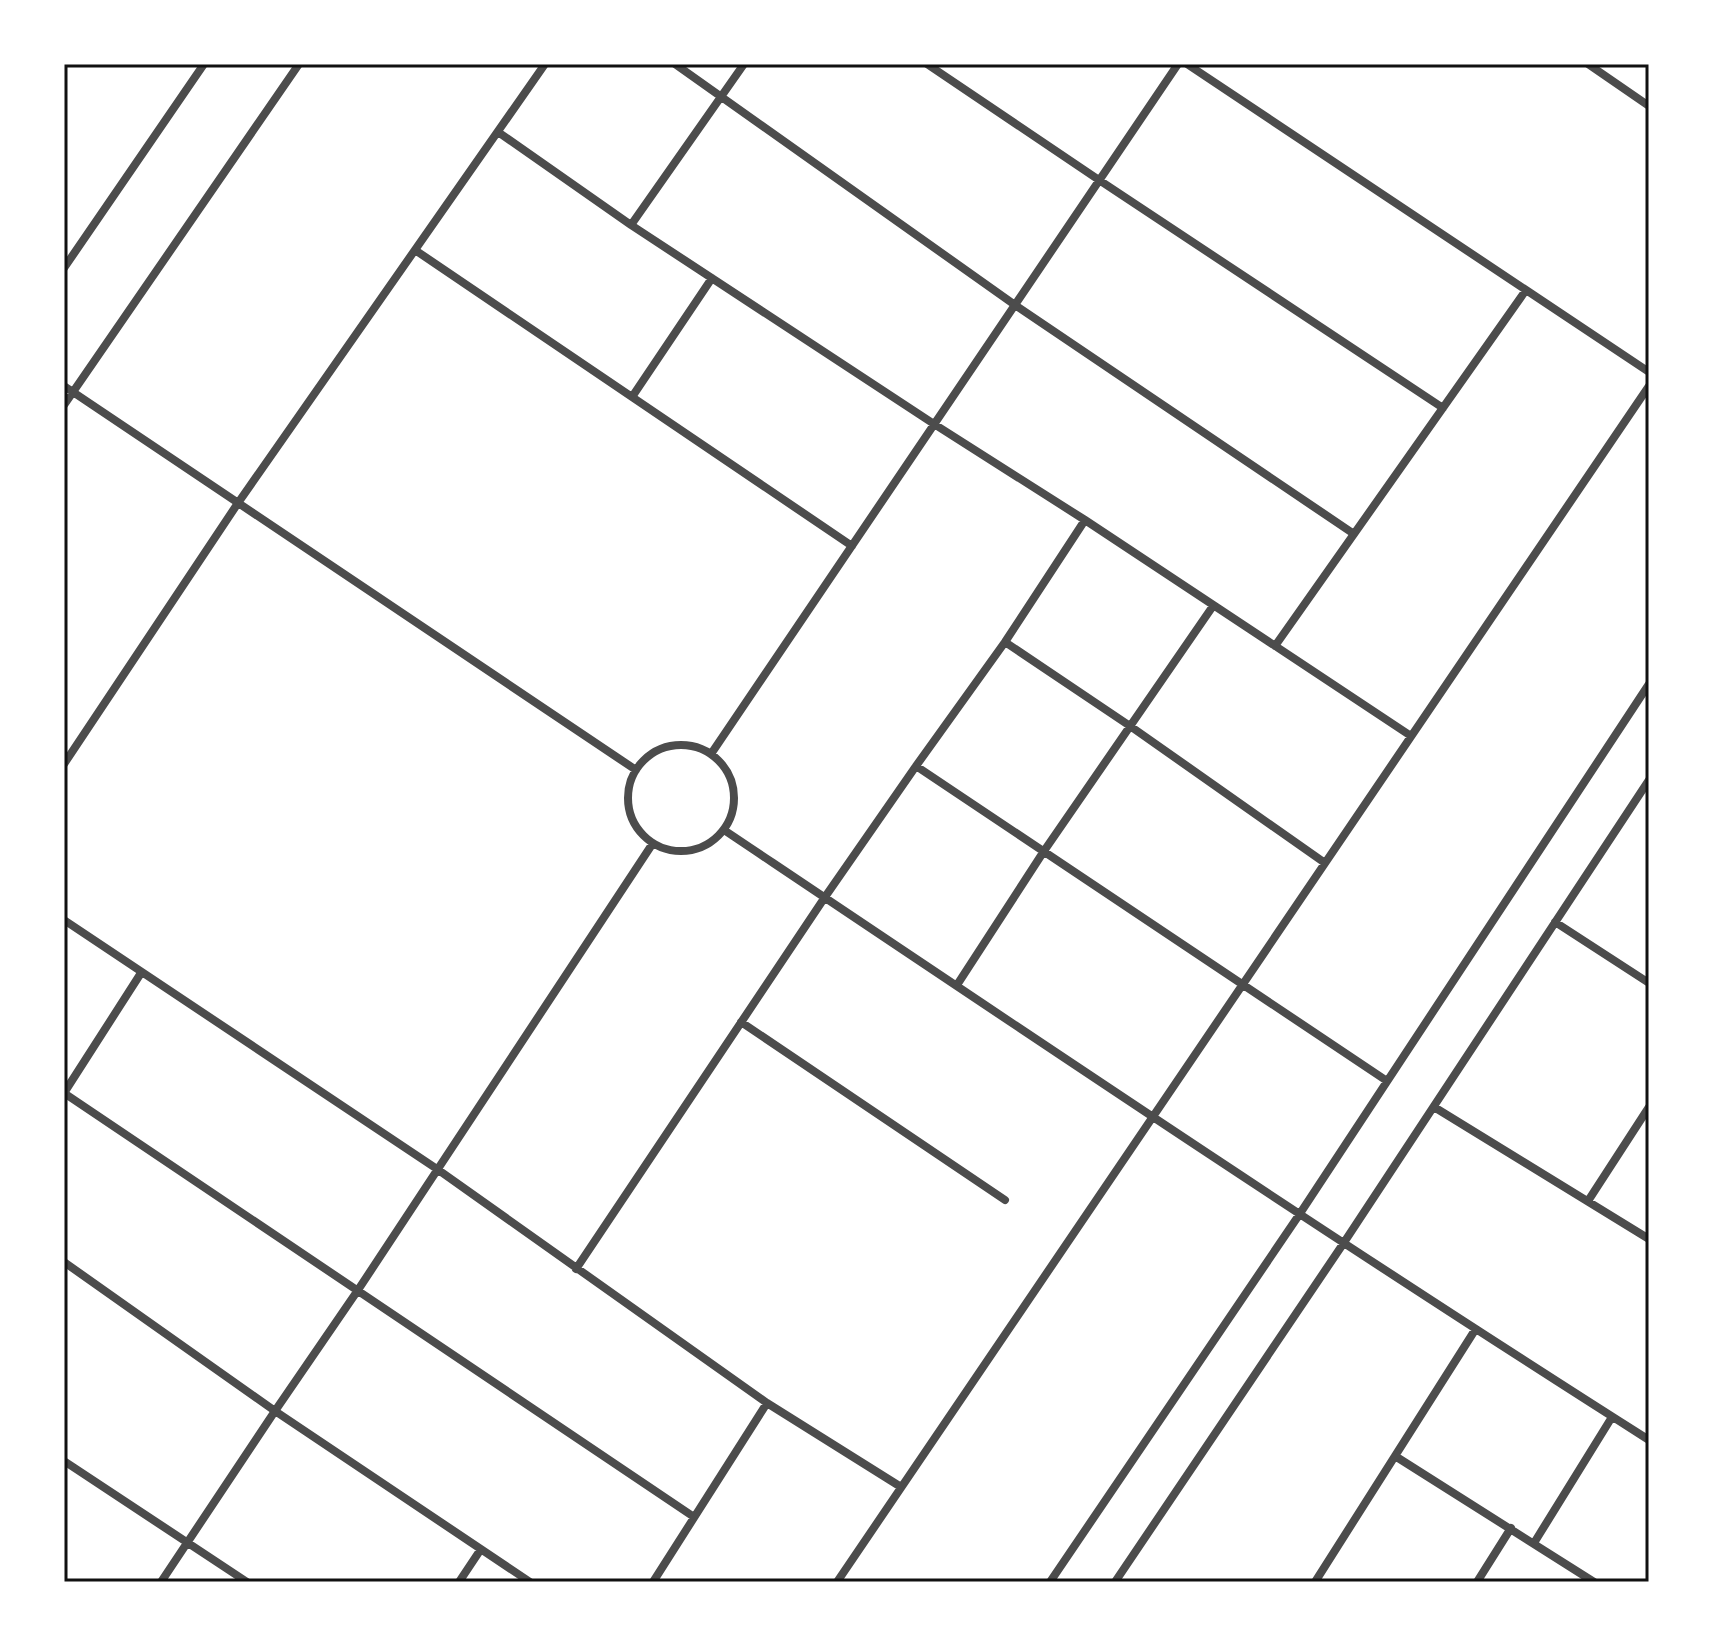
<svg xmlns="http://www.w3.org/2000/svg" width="1713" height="1646" font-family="'Asap Condensed',sans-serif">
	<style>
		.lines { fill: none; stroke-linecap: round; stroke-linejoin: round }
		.minor { stroke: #4c4c4c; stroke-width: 8 }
		.neatline { fill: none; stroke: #111; stroke-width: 3 }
	</style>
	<rect width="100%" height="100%" fill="#fff"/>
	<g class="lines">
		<path class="minor" d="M675 64 1015 305 1354 534
			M927 64 1099 180 1443 408
			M1187 64 1649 372
			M1588 64 1649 106
			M498 132 631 225 934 424 1085 520 1411 736
			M631 225 744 64
			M415 250 852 546
			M64 268 204 64
			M64 386 636 770
			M632 397 712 278
			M64 405 299 64
			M1005 642 1130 726 1325 863
			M1275 646 1526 290
			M628 798a53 53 0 1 1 106 0a53 53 0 1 1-106 0Z
			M711 754 1178 64
			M64 764 238 503 545 64
			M916 766 1387 1081
			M724 830C1031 1036 1337 1242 1649 1440
			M64 920 437 1169 767 1403 901 1487
			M1555 922 1649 983
			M957 985 1044 851 1213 606
			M741 1022 1005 1200
			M64 1093 694 1517
			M64 1093 141 973
			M1434 1107 1649 1239
			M1588 1201 1649 1107
			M64 1262 275 1411 530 1582
			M576 1269 825 897 916 766 1005 642 1085 520
			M1395 1456 1594 1582
			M64 1461 247 1582
			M1534 1543 1612 1417
			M161 1582 275 1411 358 1290 653 843
			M459 1582 481 1549
			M653 1582 767 1403
			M837 1582 1649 386
			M1050 1582 1299 1215 1649 684
			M1115 1582 1343 1244 1649 780
			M1315 1582 1475 1330
			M1477 1582 1511 1528"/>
	</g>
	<rect width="1713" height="1646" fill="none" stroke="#ffffff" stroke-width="132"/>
	<rect x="66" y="66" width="1581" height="1514" class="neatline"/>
</svg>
